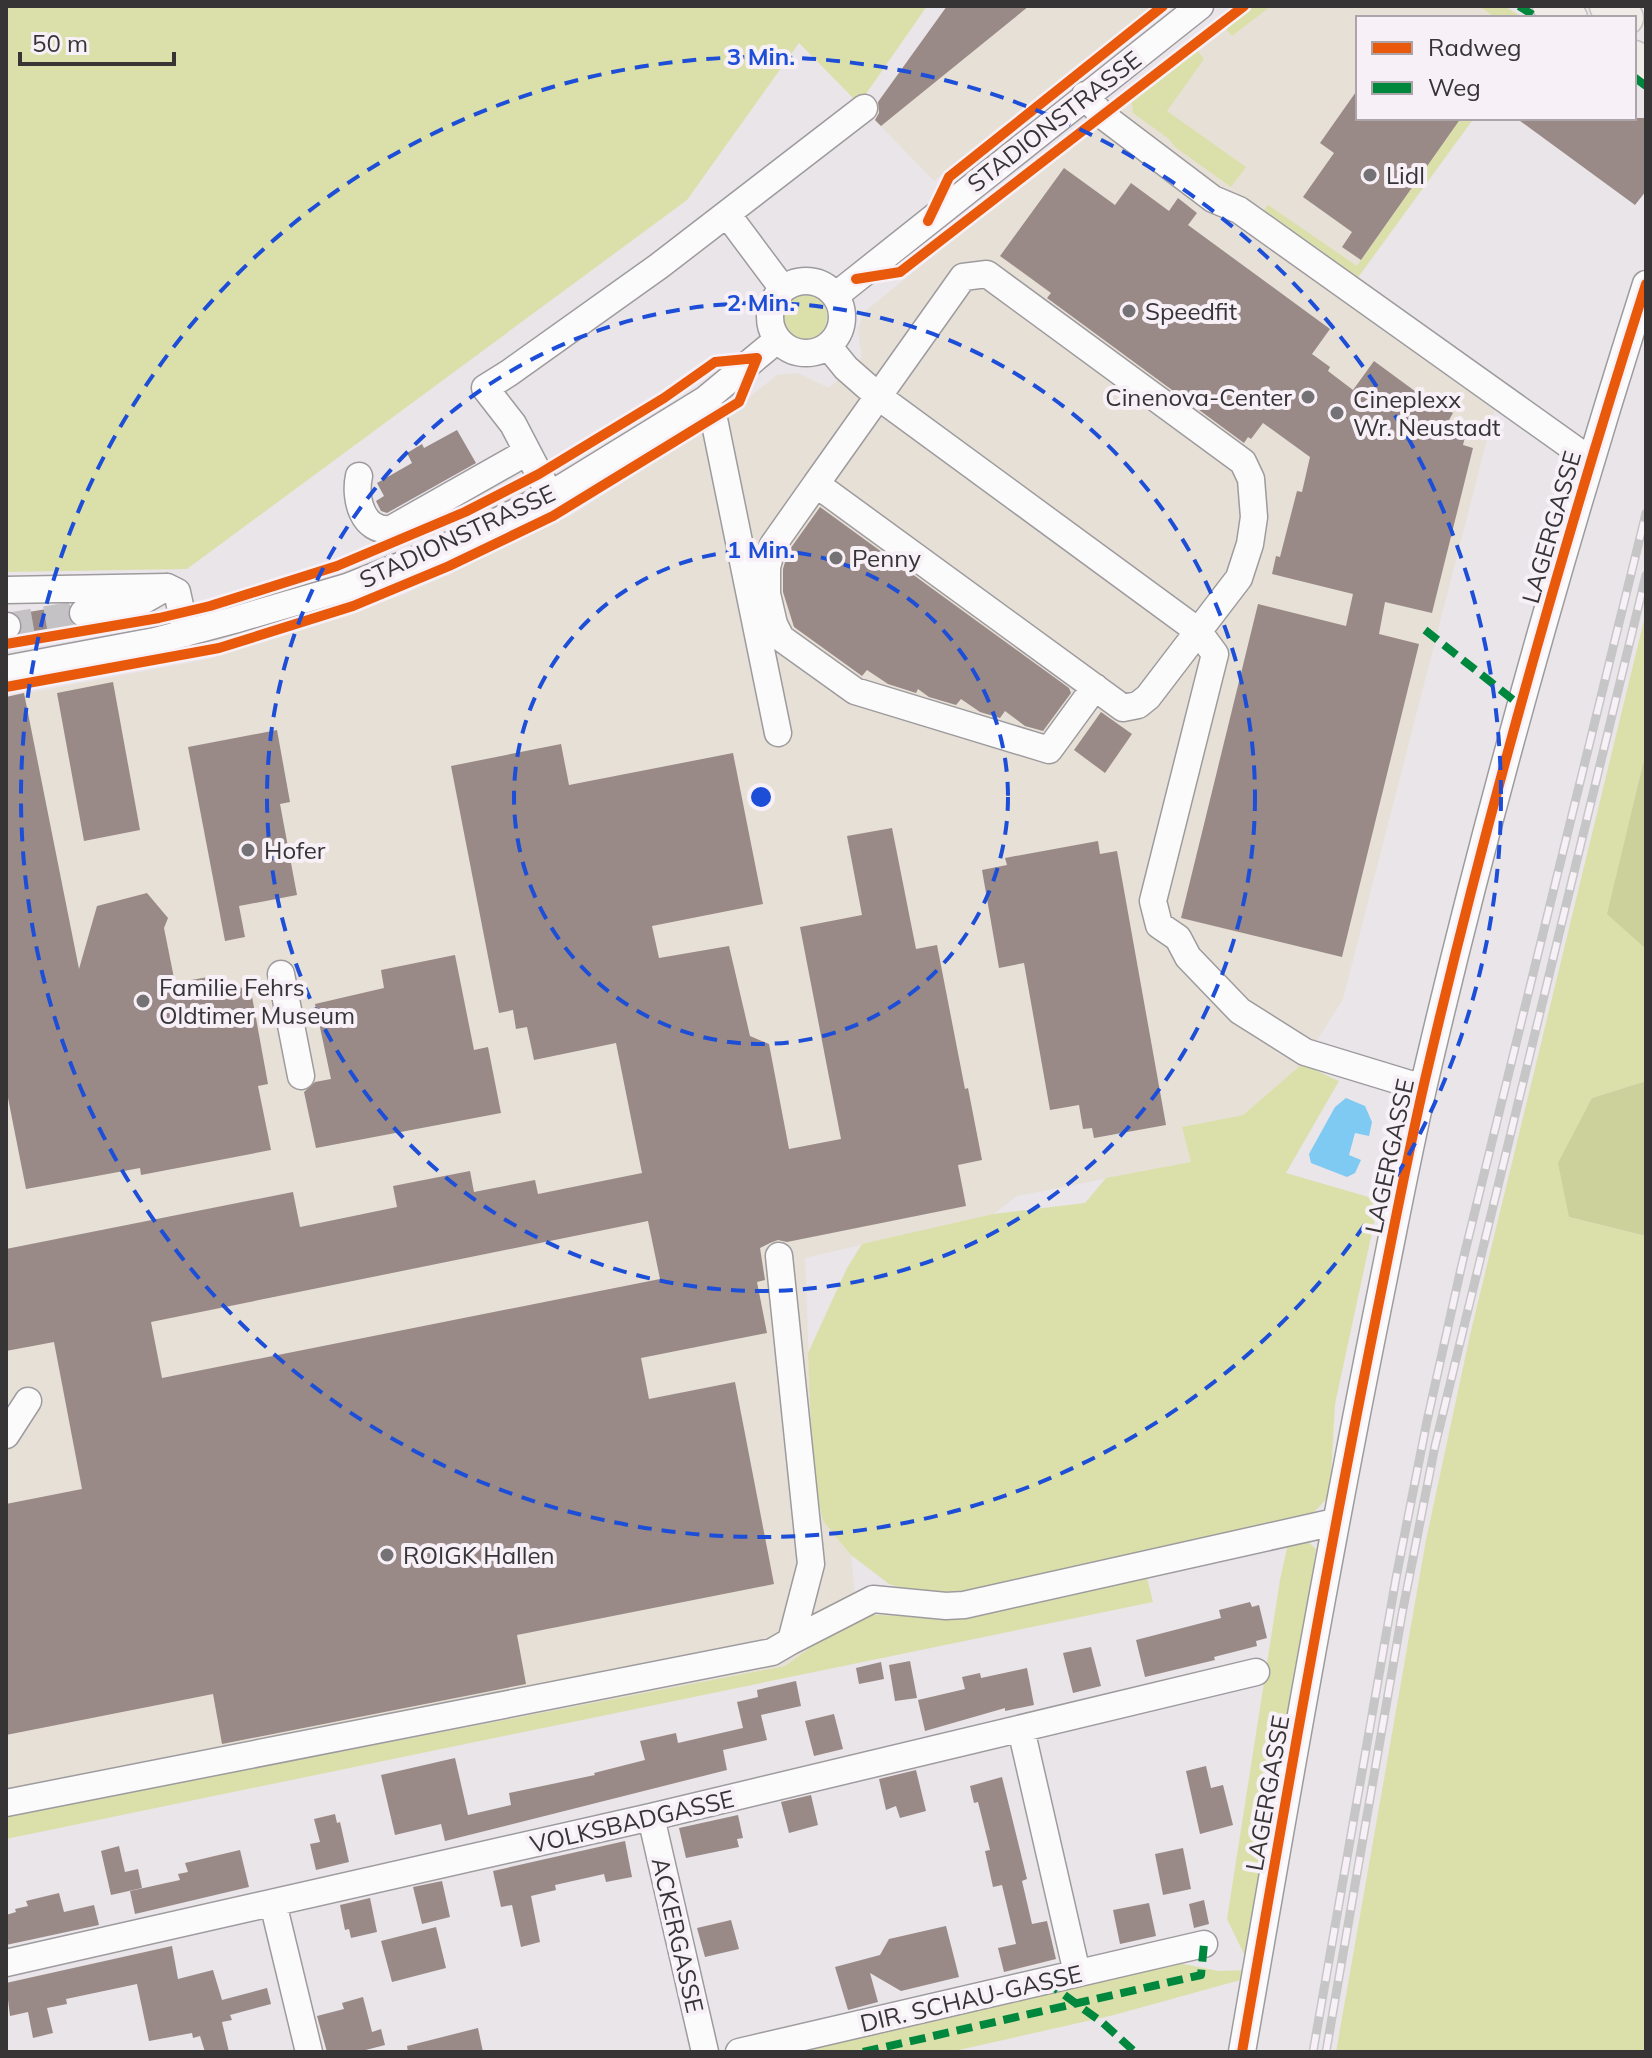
<svg xmlns="http://www.w3.org/2000/svg" width="1652" height="2058" font-family="Mulish,sans-serif">
	<style>
		.commercial { fill: #e7e0d6 }
		.green { fill: #dbe0ab }
		.forest { fill: #ccd19b }
		.water { fill: #7fcaf2 }
		.building { fill: #998a87; fill-rule: evenodd }
		.lines { fill: none; stroke-linecap: round; stroke-linejoin: round }
		.minor-tunnel { stroke: #c5c2c5; stroke-width: 26; stroke-dasharray: 26 13; stroke-linecap: butt }
		.minor-casing { stroke: #9e9b9e; stroke-width: 29 }
		.major-casing { stroke: #c4c1c3; stroke-width: 37 }
		.minor { stroke: #fcfbfc; stroke-width: 26 }
		.major { stroke: #f1ebe8; stroke-width: 34 }
		.rail-casing { stroke: #c6c6c6; stroke-width: 9 }
		.rail { stroke: #f8f0f7; stroke-width: 6; stroke-dasharray: 18; stroke-linecap: butt }
		.quiet { stroke: #00873e; stroke-width: 8; stroke-dasharray: 16 8; stroke-linecap: butt }
		.cycleway-casing { stroke: #f8f0f7; stroke-width: 15 }
		.cycleway { stroke: #e8590c; stroke-width: 10 }
		.ring { fill: none; stroke: #1d4ed8; stroke-width: 4; stroke-dasharray: 14 10 }
		.poi-dot { fill: #757275; stroke: #f8f0f7; stroke-width: 3 }
		.labels { text-anchor: middle; dominant-baseline: central; stroke-width: 8; stroke-linejoin: round; paint-order: stroke }
		.street-label { font-size: 24px; fill: #373436; stroke: #f8f0f7 }
		.poi-label { font-size: 24px; fill: #373436; stroke: #f8f0f7; text-anchor: start }
		.centre { fill: #1d4ed8; stroke: #f8f0f7; stroke-width: 4 }
		.ring-label { font-size: 24px; text-anchor: middle; font-weight: bold; fill: #1d4ed8; stroke: #f8f0f7; stroke-width: 8; stroke-linejoin: round; paint-order: stroke }
	</style>
	<rect width="100%" height="100%" fill="#e9e5e9"/>
	<path class="commercial" d="M947 6H1153L934 181 869 114Z
		M1241 6H1504L1524 18H1358V118H1474L1359 277 1502 381 1343 999 1302 1064 1243 1115 1182 1127 1191 1162 1017 1196 993 1214 805 1258 813 1476 823 1521 851 1555 857 1614 785 1666 6 1816V697L209 659 403 595 572 515 724 418 777 375 798 373 829 388 862 357 858 332 863 313Z"/>
	<path class="green" d="M6 6H927L859 104 799 43 687 200 187 569 6 572Z
		M1241 6H1271L1232 36 1220 22Z
		M1479 6H1504L1524 18H1496Z
		M1193 45 1204 59 1167 111 1246 167 1231 187 1175 147 1169 139 1133 113 1131 95Z
		M1461 118H1474L1358 277 1264 210 1268 205 1357 266Z
		M781 317a23 23 0 1 1 46 0a23 23 0 1 1-46 0Z
		M1646 612V751L1608 913 1646 949V1081L1592 1098 1569 1217 1646 1236V2052H1336L1426 1540 1470 1335Z
		M1302 1064 1339 1081 1286 1173 1379 1200 1335 1404 1330 1495 1308 1519 1141 1554 1153 1602 6 1839V1816L785 1666 857 1614 952 1618 923 1595 889 1584 851 1555 823 1521 813 1476 808 1353 847 1268 862 1244 993 1214 1085 1203 1106 1178 1191 1162 1182 1127 1243 1115Z
		M1304 1538 1316 1549 1298 1667 1245 1956 1227 1919 1280 1580 1289 1539Z
		M1174 1962 1218 1971 1245 1970 1244 1979 1114 2015 950 2052H777Z"/>
	<path class="forest" d="M1646 751V949L1607 914Z
		M1646 1081V1236L1569 1217 1558 1163 1592 1098Z"/>
	<path class="water" d="M1346 1098 1365 1106 1372 1122 1369 1136 1355 1133 1349 1155 1361 1160 1355 1173 1347 1177 1311 1163 1309 1154 1335 1107Z"/>
	<path class="building" d="M947 6H1029L881 126 875 120 879 113 878 102Z
		M1358 89V118H1461L1361 260 1342 247 1352 232 1303 197 1334 153 1320 143Z
		M1516 118H1646V191L1635 205Z
		M1064 168 1115 205 1131 183 1169 211 1178 198 1197 213 1188 225 1330 329 1312 354 1330 367 1328 371 1353 390 1374 361 1423 397 1453 413 1449 420 1467 429 1463 445 1473 448 1432 613 1385 602 1379 634 1419 644 1342 957 1181 918 1258 604 1346 626 1353 594 1272 574 1276 556 1280 557 1297 491 1302 492 1310 457 1263 423 1251 439 1248 437 1244 443 1047 298 1051 293 1000 256Z
		M457 430 476 463 387 513 381 511 376 501 384 496 377 483 412 463 407 453 422 444 424 448Z
		M820 507 1069 688 1071 693 1043 731 1025 726 1005 711 1000 718 980 712 961 699 956 705 929 697 918 689 916 693 888 684 867 670 862 676 794 627 783 592V569L788 552Z
		M70 605 67 616 73 625 21 633 23 625 17 614Z
		M113 682 140 830 84 841 57 693Z
		M24 693 79 969 97 906 147 893 168 918 164 928 175 983 208 977 251 991 268 1084 258 1086 271 1150 141 1175 140 1168 26 1189 8 1098 6 1099V697Z
		M1101 712 1132 734 1105 773 1074 750Z
		M277 730 290 802 280 804 297 895 239 906 245 937 225 941 188 747Z
		M561 744 569 785 733 753 763 904 652 926 659 958 729 946 750 1036 769 1044 789 1149 841 1139 800 927 862 915 847 836 892 828 916 949 937 945 965 1089 968 1088 982 1160 958 1165 966 1206 787 1242 778 1240 770 1243 760 1248 765 1280 757 1282 767 1333 641 1358 649 1399 735 1382 774 1584 517 1635 526 1684 222 1744 213 1694 6 1735V1504L82 1489 54 1342 6 1351V1249L293 1192 300 1227 397 1207 393 1186 470 1171 474 1192 535 1180 538 1194 642 1173 616 1043 534 1060 527 1027 516 1029 513 1010 499 1013 451 766ZM648 1221 660 1279 162 1378 151 1322Z
		M1098 841 1100 854 1117 851 1166 1125 1094 1138 1092 1128 1083 1129 1079 1105 1050 1110 1024 963 999 968 982 870 1007 865 1005 858Z
		M455 955 474 1050 488 1047 501 1113 316 1148 304 1092 315 1082 331 1079 315 1004 384 988 381 970Z
		M1250 1602 1252 1607 1259 1605 1267 1638 1256 1641 1257 1646 1214 1657 1215 1660 1145 1677 1136 1640 1221 1618 1219 1610Z
		M1091 1647 1101 1686 1073 1693 1063 1653Z
		M910 1661 917 1698 895 1701 889 1665Z
		M881 1662 884 1679 859 1684 856 1668Z
		M1027 1668 1034 1705 1005 1711V1708L925 1731 918 1700 965 1689 962 1677 980 1673 981 1678Z
		M796 1681 801 1706 761 1715 767 1740 723 1750 727 1770 445 1841 441 1824 395 1835 381 1775 455 1758 468 1815 511 1805 509 1793 595 1775 594 1773 645 1760 640 1741 676 1733 678 1743 743 1728 737 1702 758 1697 757 1690Z
		M834 1714 843 1749 814 1756 805 1721Z
		M1206 1766 1211 1788 1223 1785 1233 1825 1200 1834 1186 1771Z
		M916 1770 926 1811 900 1818 896 1806 886 1810 879 1779Z
		M1002 1777 1027 1879 1022 1881 1032 1924 1047 1921 1056 1959 1004 1972 998 1948 1016 1944 1002 1885 993 1887 985 1851 990 1850 978 1802 974 1803 970 1786Z
		M811 1795 818 1825 789 1833 781 1802Z
		M335 1814 337 1823 340 1822 349 1862 316 1870 310 1844 320 1842 314 1819Z
		M738 1815 743 1838 737 1839 739 1847 686 1858 679 1828Z
		M625 1841 632 1877 606 1882 604 1874 555 1885 556 1890 531 1896 540 1942 521 1947 512 1905 501 1907 493 1871Z
		M119 1846 125 1872 138 1869 142 1888 111 1895 101 1851Z
		M1183 1848 1191 1889 1163 1895 1155 1854Z
		M240 1850 249 1887 135 1914 130 1891 180 1880 178 1874 188 1872 185 1863Z
		M442 1881 450 1917 422 1924 413 1887Z
		M59 1893 64 1912 94 1905 99 1925 6 1945V1915L16 1912 15 1909 28 1906 26 1901Z
		M370 1898 377 1932 351 1938 349 1929 345 1930 340 1905Z
		M1204 1900 1209 1924 1194 1928 1189 1904Z
		M1149 1903 1156 1936 1120 1944 1113 1910Z
		M731 1920 739 1949 705 1957 697 1928Z
		M946 1926 959 1977 901 1991 870 1973 878 2002 848 2010 835 1967 880 1955 889 1939Z
		M436 1927 446 1968 392 1982 381 1941Z
		M172 1946 178 1979 213 1970 222 2000 267 1988 271 2004 230 2015 232 2020 222 2022 229 2052H205L200 2036 193 2038 192 2033 149 2041 137 1984 66 1999 67 2004 47 2008 53 2033 33 2038 28 2012 10 2016 6 1983Z
		M363 1997 372 2032 381 2029 385 2045 358 2052H327L317 2016 344 2009 342 2003Z
		M478 2028 483 2052H408L407 2046Z"/>
	<g class="lines">
		<path class="minor-tunnel" d="M7 626 83 613"/>
		<defs>
			<path id="minor" d="M1085 95 1102 115 1213 199 1239 210 1590 460
				M727 214 783 289
				M987 274 1243 462 1251 479 1254 517 1250 544 1239 578 1148 697 1138 705 1123 708 816 484 963 277Z
				M770 317a36 36 0 1 1 72 0a36 36 0 1 1-72 0Z
				M835 296 1200 6
				M828 346 846 368 879 397 1198 631 1215 654 1153 901 1159 925 1178 938 1188 957 1240 1011 1305 1052 1423 1088
				M706 399 714 419 778 733
				M359 476C354 499 363 533 391 529L527 452
				M816 484 773 545 767 567V594L774 624 781 638 855 691 1049 750 1095 687
				M550 495 513 424 485 388 509 373 659 266 864 108
				M167 587 177 592 186 633
				M6 590 167 587 132 607 83 613
				M6 626H7
				M6 669 155 641 234 620 347 587 440 550 550 495 706 399 777 340
				M281 974 301 1076
				M6 1435 28 1401
				M791 1641 873 1599 946 1606 964 1605 1335 1522
				M1021 1729 1077 1973
				M6 1803 772 1652 791 1641 811 1564 779 1256
				M651 1817 705 2052
				M273 1903 309 2052
				M6 1963 651 1817 1256 1672
				M739 2052 1204 1944
				M1242 2052C1285 1803 1328 1555 1378 1307 1393 1233 1407 1158 1424 1084 1487 814 1562 548 1646 284"/>
			<path id="major" d="M1550 6 1570 18
				M1607 6 1626 18
				M1634 58 1646 66"/>
		</defs>
		<use href="#minor" class="minor-casing"/>
		<use href="#major" class="major-casing"/>
		<use href="#minor" class="minor"/>
		<use href="#major" class="major"/>
		<defs>
			<path id="rail" d="M1313 2052 1396 1578 1427 1421 1462 1264 1646 513
				M1326 2052 1402 1614 1435 1446 1646 575"/>
		</defs>
		<use href="#rail" class="rail-casing"/>
		<use href="#rail" class="rail"/>
		<path class="quiet" d="M1519 6 1538 18
			M1634 77 1646 86
			M1425 630 1521 706
			M1045 1981 1103 2023 1135 2052
			M863 2052 1201 1975 1204 1944"/>
		<defs>
			<path id="cycleway" d="M928 221 949 177 1163 6
				M856 279 900 272 1244 6
				M6 644 159 618 210 606 337 566 465 512 539 474 664 398 715 362 757 358 739 402 553 516 449 566 353 606 219 648 6 687
				M1242 2052C1285 1803 1328 1555 1378 1307 1393 1233 1407 1158 1424 1084 1487 814 1562 548 1646 284"/>
		</defs>
		<use href="#cycleway" class="cycleway-casing"/>
		<use href="#cycleway" class="cycleway"/>
	</g>
	<g class="ring">
		<circle cx="761" cy="797" r="247"/>
		<circle cx="761" cy="797" r="494"/>
		<circle cx="761" cy="797" r="740"/>
	</g>
	<g class="poi-dot">
		<circle cx="1370" cy="175" r="8"/>
		<circle cx="1129" cy="311" r="8"/>
		<circle cx="1308" cy="397" r="8"/>
		<circle cx="1337" cy="413" r="8"/>
		<circle cx="836" cy="558" r="8"/>
		<circle cx="248" cy="850" r="8"/>
		<circle cx="143" cy="1001" r="8"/>
		<circle cx="387" cy="1555" r="8"/>
	</g>
	<g class="labels">
		<g class="street-label">
			<text transform="translate(1054 121) rotate(-38)">STADIONSTRASSE</text>
			<text transform="translate(1551 527) rotate(-74)">LAGERGASSE</text>
			<text transform="translate(457 536) rotate(-25)">STADIONSTRASSE</text>
			<text transform="translate(1389 1156) rotate(-78)">LAGERGASSE</text>
			<text transform="translate(1267 1793) rotate(-80)">LAGERGASSE</text>
			<text transform="translate(632 1821) rotate(-13)">VOLKSBADGASSE</text>
			<text transform="translate(678 1935) rotate(77)">ACKERGASSE</text>
			<text transform="translate(971 1998) rotate(-13)">DIR. SCHAU-GASSE</text>
		</g>
		<g class="poi-label">
			<text x="1386" y="175">Lidl</text>
			<text x="1145" y="311">Speedfit</text>
			<text x="1292" y="397" text-anchor="end">Cinenova-Center</text>
			<text x="1353" y="399">Cineplexx<tspan x="1353" dy="28">Wr. Neustadt</tspan></text>
			<text x="852" y="558">Penny</text>
			<text x="264" y="850">Hofer</text>
			<text x="159" y="987">Familie Fehrs<tspan x="159" dy="28">Oldtimer Museum</tspan></text>
			<text x="403" y="1555">ROIGK Hallen</text>
		</g>
	</g>
	<circle cx="761" cy="797" r="12" class="centre"/>
	<g class="ring-label">
		<text x="761" y="65">3 Min.</text>
		<text x="761" y="311">2 Min.</text>
		<text x="761" y="558">1 Min.</text>
	</g>
	<rect width="1652" height="2058" fill="none" stroke="#373436" stroke-width="16"/>
	<rect x="1356" y="16" width="280" height="104" fill="#f8f0f7" stroke="#aba5aa" stroke-width="2"/>
	<rect x="1372" y="42" width="40" height="12" fill="#e8590c" stroke="#aba5aa" stroke-width="2"/>
	<text x="1428" y="56" font-size="24" fill="#373436">Radweg</text>
	<rect x="1372" y="82" width="40" height="12" fill="#00873e" stroke="#aba5aa" stroke-width="2"/>
	<text x="1428" y="96" font-size="24" fill="#373436">Weg</text>
	<path d="M20 52v12h154v-12" fill="none" stroke="#373436" stroke-width="4"/>
	<text x="32" y="52" font-size="24" fill="#373436" stroke="#f8f0f7" stroke-width="6" paint-order="stroke">50 m</text>
</svg>
